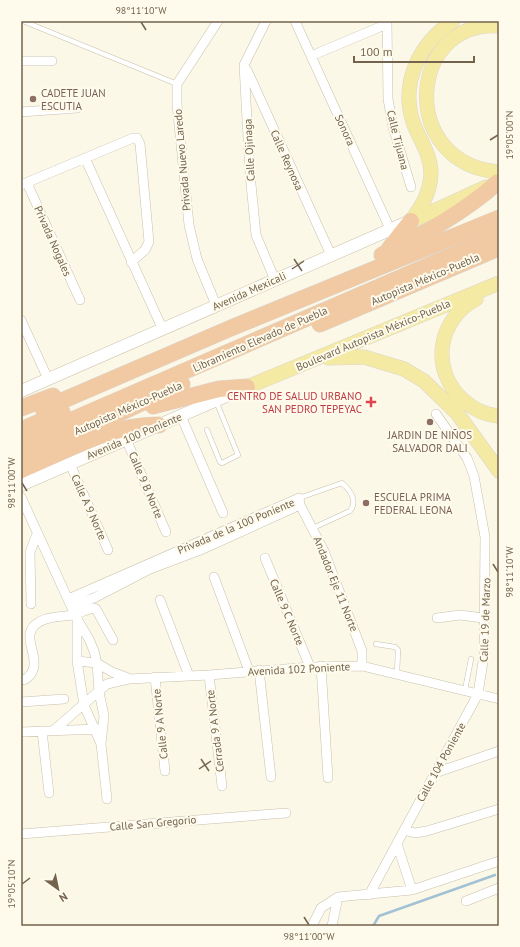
<svg xmlns="http://www.w3.org/2000/svg" width="520" height="947" font-family="'PT Sans',sans-serif">
	<style>
		.lines { fill: none; stroke-linecap: round; stroke-linejoin: round }
		.stream { stroke: #a3c1d5; stroke-width: 2.5 }
		.lane-casing { stroke: #c9c0ab; stroke-width: 5.5 }
		.street-casing { stroke: #c9c0ab; stroke-width: 10 }
		.secondary-casing { stroke: #cdc1a9; stroke-width: 13 }
		.primary-casing { stroke: #dbd6d1; stroke-width: 15 }
		.highway-casing { stroke: #dbd6d1; stroke-width: 17 }
		.lane { stroke: #fff; stroke-width: 4.5 }
		.street { stroke: #fff; stroke-width: 9 }
		.secondary { stroke: #fff; stroke-width: 12 }
		.primary { stroke: #f5eaa3; stroke-width: 14 }
		.highway { stroke: #f1c9a2; stroke-width: 16 }
		.ticks { fill: none; stroke: #73634d; stroke-width: 1.5 }
		.education-dot { fill: #8d6e63; stroke: #fefbed; stroke-width: 1.5 }
		.health-dot { fill: #e0444e; stroke: #fefbed; stroke-width: 1.5 }
		.labels { text-anchor: middle; dominant-baseline: central; stroke-width: 4; stroke-linejoin: round; paint-order: stroke }
		.education-label { font-size: 11px; fill: #785e54; stroke: #fefbed; text-anchor: start }
		.street-label { font-size: 11px; fill: #73634d; stroke: #fefbed }
		.health-label { font-size: 11px; fill: #be3a42; stroke: #fefbed; text-anchor: end }
		.neatline { fill: none; stroke: #73634d; stroke-width: 1.5 }
		.ticks-label { font-size: 10px; text-anchor: middle; fill: #73634d }
	</style>
	<rect width="100%" height="100%" fill="#fbf8e7"/>
	<g class="lines">
		<path class="stream" d="M373 926 379 916 495 875"/>
		<defs>
			<path id="lane" d="M23 21 177 84
				M207 430 220 462 222 463 238 455 216 401
				M299 498 342 483C350 490 358 501 350 511L313 528
				M376 644 395 647 398 650 397 674
				M465 690 471 659"/>
			<path id="street" d="M266 21 244 65 250 174 256 235 275 280
				M295 21 390 229 394 233
				M387 21 388 99 393 127 411 187
				M311 56 387 24
				M21 61H52
				M247 70 331 255
				M21 112 77 108
				M85 158 163 330
				M27 183 80 300
				M21 185 133 138H137L140 144 149 242 145 250 131 262
				M216 305 197 259 189 225 177 104V84L218 21
				M21 320 48 379
				M181 416 223 513
				M126 439 166 532
				M70 464 108 550
				M21 497 77 619 89 639 94 651 97 663 99 692 104 716 101 744 107 799
				M265 558 310 667
				M214 577 249 671
				M68 599 299 498 300 505 324 551 362 651V666
				M160 600 189 676
				M31 604 30 552 37 534
				M71 606 94 598 150 569 203 549 300 505
				M437 618 460 615 483 618
				M77 619V661L84 705 101 744
				M77 661 97 663 112 672 128 678
				M321 666 328 778
				M259 670 271 777
				M209 675 222 786
				M155 677 165 771
				M21 680 26 679C47 663 19 639 35 625 45 616 61 617 73 615 80 613 87 609 94 608L96 609 113 640
				M21 702 64 699
				M54 730 107 684 129 679 209 675 310 667 362 666 499 699
				M42 731 49 793
				M21 732 98 729
				M435 773 499 751
				M404 830 415 833 427 831 499 809
				M21 834 286 813
				M397 844 412 890
				M369 895 478 694 484 655 485 537 474 476 467 458 436 414
				M466 901 499 888
				M312 926 321 908 338 897 412 890 499 861
				M332 926 338 897"/>
			<path id="secondary" d="M21 391 410 221
				M21 485 240 390"/>
			<path id="primary" d="M499 26C407 20 398 164 499 172
				M411 221C422 206 430 193 431 174 431 154 419 139 413 122 400 82 420 43 453 21
				M412 221 486 187
				M476 299C437 320 430 370 463 400 473 409 485 415 499 416
				M328 358 364 357 404 369 424 381 457 413 499 471
				M247 387 499 283"/>
			<path id="highway" d="M389 249 411 221
				M382 255C424 234 463 213 498 182
				M320 324 499 248
				M153 406 219 389 247 387
				M21 408 53 396
				M43 409 231 328 499 218
				M21 430 62 412
				M21 442 499 235
				M21 454 109 418 182 384
				M21 470C64 452 112 424 159 425"/>
		</defs>
		<use href="#lane" class="lane-casing"/>
		<use href="#street" class="street-casing"/>
		<use href="#secondary" class="secondary-casing"/>
		<use href="#primary" class="primary-casing"/>
		<use href="#highway" class="highway-casing"/>
		<use href="#lane" class="lane"/>
		<use href="#street" class="street"/>
		<use href="#secondary" class="secondary"/>
		<use href="#primary" class="primary"/>
		<use href="#highway" class="highway"/>
	</g>
	<path class="ticks" d="M141 22 146 30M490 140 498 135M294 259 302 271M292 269 304 261M22 483 27 491M493 564 498 572M201 759 209 771M199 769 211 761M22 884 30 878M304 917 309 925"/>
	<g class="education-dot">
		<circle cx="33" cy="99" r="4"/>
		<circle cx="430" cy="422" r="4"/>
		<circle cx="366" cy="503" r="4"/>
	</g>
	<path class="health-dot" d="M369 396h4v4h4v4h-4v4h-4v-4h-4v-4h4z"/>
	<g class="labels">
		<g class="education-label">
			<text x="41" y="93">CADETE JUAN<tspan x="41" dy="13">ESCUTIA</tspan></text>
			<text x="430" y="435" text-anchor="middle">JARDIN DE NIÑOS<tspan x="430" dy="13">SALVADOR DALI</tspan></text>
			<text x="374" y="497">ESCUELA PRIMA<tspan x="374" dy="13">FEDERAL LEONA</tspan></text>
		</g>
		<g class="street-label">
			<text transform="translate(345 130) rotate(65)">Sonora</text>
			<text transform="translate(398 140) rotate(76)">Calle Tijuana</text>
			<text transform="translate(249 150) rotate(-93)">Calle Ojinaga</text>
			<text transform="translate(182 160) rotate(-95)">Privada Nuevo Laredo</text>
			<text transform="translate(287 160) rotate(66)">Calle Reynosa</text>
			<text transform="translate(53 241) rotate(66)">Privada Nogales</text>
			<text transform="translate(425 279) rotate(-23)">Autopista México-Puebla</text>
			<text transform="translate(249 291) rotate(-24)">Avenida Mexicali</text>
			<text transform="translate(373 335) rotate(-23)">Boulevard Autopista México-Puebla</text>
			<text transform="translate(260 339) rotate(-24)">Libramiento Elevado de Puebla</text>
			<text transform="translate(128 408) rotate(-24)">Autopista México-Puebla</text>
			<text transform="translate(134 436) rotate(-23)">Avenida 100 Poniente</text>
			<text transform="translate(146 485) rotate(67)">Calle 9 B Norte</text>
			<text transform="translate(89 507) rotate(66)">Calle A 9 Norte</text>
			<text transform="translate(236 526) rotate(-23)">Privada de la 100 Poniente</text>
			<text transform="translate(336 584) rotate(68)">Andador Eje 11 Norte</text>
			<text transform="translate(287 612) rotate(67)">Calle 9 C Norte</text>
			<text transform="translate(485 620) rotate(-88)">Calle 19 de Marzo</text>
			<text transform="translate(299 669) rotate(-3)">Avenida 102 Poniente</text>
			<text transform="translate(160 724) rotate(-96)">Calle 9 A Norte</text>
			<text transform="translate(215 731) rotate(-97)">Cerrada 9 A Norte</text>
			<text transform="translate(441 762) rotate(-61)">Calle 104 Poniente</text>
			<text transform="translate(153 823) rotate(-5)">Calle San Gregorio</text>
		</g>
		<g class="health-label">
			<text x="362" y="396">CENTRO DE SALUD URBANO<tspan x="362" dy="13">SAN PEDRO TEPEYAC</tspan></text>
		</g>
	</g>
	<rect width="520" height="947" fill="none" stroke="#fefbed" stroke-width="44"/>
	<g transform="translate(58 889) rotate(147)" stroke="#fefbed" stroke-width="3" paint-order="stroke">
	<path d="M0-3L7 15L0 10L-7 15Z" fill="#73634d"/>
	<text y="-6" font-size="11" font-weight="bold" text-anchor="middle" fill="#73634d">N</text>
	</g>
	<path d="M354 56v6h120v-6" fill="none" stroke="#73634d" stroke-width="2"/>
	<text x="360" y="56" font-size="12" fill="#73634d" stroke="#fefbed" stroke-width="3" paint-order="stroke">100 m</text>
	<rect x="22" y="22" width="476" height="903" class="neatline"/>
	<g class="ticks-label">
		<text x="141" y="14">98°11'10"W</text>
		<text transform="translate(509 135) rotate(-90)" y="4">19°05'00"N</text>
		<text transform="translate(11 483) rotate(-90)" y="4">98°11'00"W</text>
		<text transform="translate(509 572) rotate(-90)" y="4">98°11'10"W</text>
		<text transform="translate(11 884) rotate(-90)" y="4">19°05'10"N</text>
		<text x="309" y="940">98°11'00"W</text>
	</g>
</svg>
